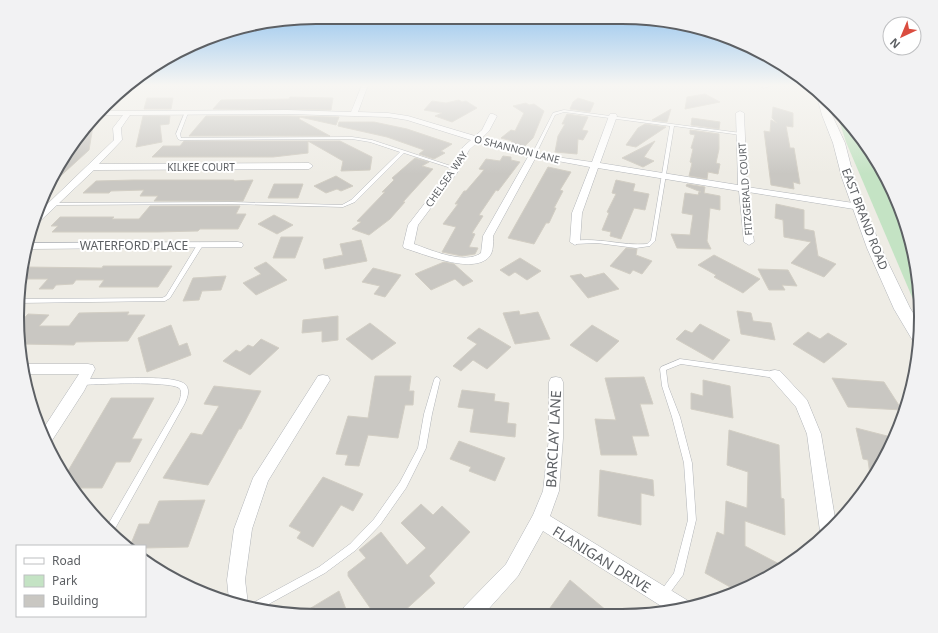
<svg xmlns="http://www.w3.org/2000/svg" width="938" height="633" font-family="'Noto Sans',sans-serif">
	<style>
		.green { fill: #c4e3c4 }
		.building { fill: #c9c7c2; stroke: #d2cec4 }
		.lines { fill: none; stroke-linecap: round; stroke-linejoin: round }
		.lane-casing { stroke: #b2b5b9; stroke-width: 1 }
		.street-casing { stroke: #b2b5b9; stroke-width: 1 }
		.secondary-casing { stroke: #b1b4b9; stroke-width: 1 }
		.lane { fill: #fff; fill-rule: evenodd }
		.street { fill: #fff; fill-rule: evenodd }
		.secondary { fill: #fff; fill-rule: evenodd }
		.labels { text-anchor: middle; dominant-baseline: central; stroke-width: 4; stroke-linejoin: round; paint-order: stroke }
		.far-street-label { font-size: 10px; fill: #5d6064; stroke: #fff }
		.street-label { font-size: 12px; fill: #5d6064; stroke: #fff }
		.near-street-label { font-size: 14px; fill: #5d6064; stroke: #fff }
		.rim { fill: none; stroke: #5d6064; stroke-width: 2 }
	</style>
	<rect width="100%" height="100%" fill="#eeece5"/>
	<path class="green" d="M834 105 870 150 898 202 915 258 921 318 846 142Z"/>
	<path class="building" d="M705 94 720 102 685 109 687 97Z
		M290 97 333 98 331 110 213 109 221 100 289 99Z
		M147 98H173L171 109H144Z
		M578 98 594 103 590 112 570 109 573 102Z
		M459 100 462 102 466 101 477 108 452 122 435 116 442 113 424 110 432 101 446 103Z
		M526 103 529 105 534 104 544 111 533 138 523 148 510 144 512 141 501 138 511 130 515 131 524 113 513 106Z
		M773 107 793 113V127L786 126 790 148H794L800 184 793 182 794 189 771 185 764 131 770 132 771 120 777 123 772 118Z
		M671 109 667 122 652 120Z
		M567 114 588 117 582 130 588 131 583 140 578 139 577 154 555 152 558 136 565 124H562Z
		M143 116H170L169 124 160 125 162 142 136 147Z
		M206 116H287L339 117 336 125 300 117 299 119 330 136H189Z
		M692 118 720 122 719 129 691 125Z
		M94 120 89 150 54 182 52 181 79 134Z
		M339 122H374L407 129 452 144 441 151 445 153 434 159 419 154 424 150 387 137 338 126Z
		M645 124 666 127 636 147 626 145 638 128Z
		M690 130 719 134V149L716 163 720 164 718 174 708 172 707 179 689 176 692 163 690 162 693 149 691 148 695 135 690 134Z
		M184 141H340L372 157 370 170 341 171 343 161 308 141V153L273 157H152L163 146H180Z
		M655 141 644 157 654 161 643 167 622 158Z
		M503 156 511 157V160L520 162 498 191 496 190 479 215 483 216 472 233 475 234 469 247 478 248 475 254 462 256 442 252 456 227 443 224 458 204H455L464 191H466L484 170 479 169 486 159 500 161Z
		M415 158 429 162 422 166 433 169 403 202H405L390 219 369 235 352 229 361 222 357 221 385 192H382L394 180 392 178Z
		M548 167 571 172 560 190 563 191 554 208H556L549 223H546L534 244 508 238Z
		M336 176 353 186 341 191 337 189 326 193 314 186Z
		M134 180H234V181L253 180 243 201H154L158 196H140L144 190 111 191 109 193H83L96 181Z
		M616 180 635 184 633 191 649 194 645 210 634 208 621 239 610 236 611 232 602 230 609 213 607 212 616 194 612 193Z
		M274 184H303L298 198H268Z
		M687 184 705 187 704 193 720 196V210L710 208 707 241 711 249 677 248 671 234 690 235 693 215 682 213 685 193 698 195 699 192H701L686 186Z
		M776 204 804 210V229L814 231 818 256 836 264 824 277 791 263 811 242 784 237 783 220 775 218Z
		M150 206H240L236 214H246L238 229H200L198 231 157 232H52L58 226H51L60 217H114L112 219H139Z
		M274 215 293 225 277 234 258 224Z
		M281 237H303L295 258H273Z
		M361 240 367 261 325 269 323 259 343 255 340 244Z
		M626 248 637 249 636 255 652 261 642 274 633 270 630 274 610 266Z
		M714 255 760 279 743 293 714 277 716 275 698 265Z
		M520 258 541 271 527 280 515 272 509 276 500 270Z
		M266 262 287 280 256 295 243 283 261 274 254 268Z
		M444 262 454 264 473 281 463 286 455 279 431 290 415 274Z
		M103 266H172L158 287H99L104 280H76L73 284 56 285 53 289H39L48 279H22L25 267 102 268Z
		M373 268 401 275 385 297 374 294 380 286 362 282Z
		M758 269 788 270 797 286 782 285 785 290H769Z
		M604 273 619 289 588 298 570 276 581 274 585 278Z
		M226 276 221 290 202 291 199 300 183 301 193 278Z
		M519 311 520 315 538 312 550 339 515 344 503 313Z
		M737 311 751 313 753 321 771 323 775 340 741 334Z
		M129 312 127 315H145L128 341 76 342 74 345 21 344 19 320H22L28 314 49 315 39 326H69L79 313Z
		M338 316V340L322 342V331L302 333 303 320Z
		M370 323 396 343 372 360 346 339Z
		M700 324 730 340 713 360 676 339 685 330 692 333Z
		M171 325 179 346 187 343 191 355 147 372 138 338Z
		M592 325 619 341 597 362 570 345Z
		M479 328 511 347 487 369 473 360 461 371 453 366 477 344 467 338Z
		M808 332 820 339 828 333 847 344 824 363 793 344Z
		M261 339 279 348 250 375 223 361 236 350 240 352 248 345 253 347Z
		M375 376H411L409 391H414L413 405H405L398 438 368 435 359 466 345 465 348 455 336 454 348 416 368 418Z
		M644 377 653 404H640L649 436H632L637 455H601L595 419 616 420 605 378Z
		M832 378 884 382 902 410 848 407Z
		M703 380 730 386 733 418 691 409V393L703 396Z
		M214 386 261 391 241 429H239L208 485 163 478 191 433 202 435 219 406 204 404Z
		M462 390 495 394 494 401 509 403 507 423 516 424 515 437 470 432 474 409 458 407Z
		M111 398H154L132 439H142L130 462H116L102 488H74L65 476Z
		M856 428 895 438 871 482 868 460 863 459Z
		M729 430 779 445 781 498 784 499 785 535 745 521V546L785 567 739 592 705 573 717 532 724 535 726 501 747 508 748 472 727 465Z
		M459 441 505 458 495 481 469 471 471 467 450 459Z
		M600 470 653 480 654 496 641 493V525L598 516Z
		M323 477 363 494 353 511 341 505 313 547 297 538 301 532 289 526Z
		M205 500 188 547 145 548V546H130L139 524H149L159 501Z
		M421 504 433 515 442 506 470 532 429 576 435 583 402 613 373 612 348 576V572L366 558 359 550 381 532 407 565 426 548 401 523Z
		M570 580 613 616 545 615Z
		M339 591 347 612 306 611Z"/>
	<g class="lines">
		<defs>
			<path id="lane" d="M767 85H774L764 88 762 87Z
				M564 110 741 133 743 134 741 135 674 126 655 241 650 246 636 248 597 243 575 244 572 242 573 241C598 237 622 246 647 244L651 240 670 126 564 112 555 115 536 154 533 155 532 154 553 113Z
				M185 112 188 113 180 134 181 138 352 137 372 140 457 168 454 169 404 153 355 202 343 207 232 204 53 205 51 204 53 203 232 202 342 205 351 200 400 152 370 142 352 139 180 140 178 139 176 134Z
				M200 243 203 245 170 298 165 301 18 303V299L162 298 166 296 197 245Z
				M680 359 775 372 777 373 778 375 777 377 775 378 681 364 666 370 668 386 680 417 692 463 696 520 683 575 666 598 663 600 660 598 658 595 660 592 674 573 688 520 684 463 672 417 662 386 660 369 661 367Z
				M437 377 439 378 440 380 432 414 426 448 406 488 380 525 356 550 325 573 258 610 248 607 249 605 319 567 350 544 374 519 400 482 418 448 424 414 434 380 435 378Z
				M135 378C146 378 176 377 185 384 191 390 187 399 184 405L112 534 106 529V528L179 402C180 398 183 391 179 388 169 381 98 384 82 385L80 384 79 382 80 380 82 379Z"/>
			<path id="street" d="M362 85H368L358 112 388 113 408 116 475 136 482 130 490 114H493L497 116 489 131 482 138 549 156 592 162 609 116 610 114H616L617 116 600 163 738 185 736 113 740 111 744 113 747 187 860 204 865 207 860 210 748 192 754 242 749 245 744 242 739 191 598 168 582 213 580 242 575 245 570 242 572 213 590 167 536 157 493 236C493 243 494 251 489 257 473 275 424 254 404 248L403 246 408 225 449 172 463 147 471 140 407 120 388 117 287 114 130 115 121 128 122 140 99 164 309 163 313 166 309 169 94 170 38 223 35 224 37 214 114 140 113 128 123 115H100L104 111 287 110 351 112ZM478 142 529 155 483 236 481 253C465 265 431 250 414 244L418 225 457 173 469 150Z
				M238 242 242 243 243 245 242 247 29 249 30 243Z
				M22 364H88L93 365 95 369 84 391 51 442 48 443 43 429 79 374H23Z
				M775 370 780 371 807 400 821 434 836 524 823 537 820 531 807 434 796 407 768 375 770 371Z
				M323 375 328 376 330 380 268 481 252 529 245 580 248 604 247 607 229 600 227 580 234 529 253 478 318 376Z
				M556 377 561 378 563 382V438L559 491 550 516 690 602 692 607 669 611 543 531 518 576 484 614 462 613 464 607 506 564 533 515 543 491 549 438V382L551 378Z"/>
			<path id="secondary" d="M819 95 828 101 832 115 845 143 854 178 881 248 910 308 920 324 918 342 913 341 894 309 867 248 842 178 833 143 822 115 817 97Z"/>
		</defs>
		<use href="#lane" class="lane-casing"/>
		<use href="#street" class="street-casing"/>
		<use href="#secondary" class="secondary-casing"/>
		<use href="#lane" class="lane"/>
		<use href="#street" class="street"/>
		<use href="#secondary" class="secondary"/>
	</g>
	<linearGradient id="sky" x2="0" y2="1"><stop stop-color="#90c2ee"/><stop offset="0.49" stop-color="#f7f6f3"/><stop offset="1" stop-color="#f7f6f3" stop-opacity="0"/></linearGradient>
	<rect width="938" height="174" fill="url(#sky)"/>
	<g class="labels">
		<g class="far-street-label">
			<text transform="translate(517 149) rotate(14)">O SHANNON LANE</text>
			<text x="201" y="167">KILKEE COURT</text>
			<text transform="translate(446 179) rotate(-55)">CHELSEA WAY</text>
			<text transform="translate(745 189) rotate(-94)">FITZGERALD COURT</text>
		</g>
		<g class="street-label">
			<text transform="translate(865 219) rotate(69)">EAST BRAND ROAD</text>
			<text x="134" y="245">WATERFORD PLACE</text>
		</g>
		<g class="near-street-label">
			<text transform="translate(553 439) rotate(-87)">BARCLAY LANE</text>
			<text transform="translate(602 559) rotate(32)">FLANIGAN DRIVE</text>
		</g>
	</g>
	<path d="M0 0H938V633H0ZM316 24H622A292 292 0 0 1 914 316V317A292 292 0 0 1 622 609H316A292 292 0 0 1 24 317V316A292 292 0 0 1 316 24Z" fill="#f2f2f3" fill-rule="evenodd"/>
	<path class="rim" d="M316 24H622A292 292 0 0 1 914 316V317A292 292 0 0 1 622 609H316A292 292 0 0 1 24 317V316A292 292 0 0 1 316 24Z"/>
	<rect x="16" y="545" width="130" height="72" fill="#ffffff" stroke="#bebfc1"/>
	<rect x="24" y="558" width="20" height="6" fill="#ffffff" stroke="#bebfc1"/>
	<text x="52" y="565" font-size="12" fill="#5d6064">Road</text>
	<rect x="24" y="575" width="20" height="12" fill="#c4e3c4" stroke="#bebfc1"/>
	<text x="52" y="585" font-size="12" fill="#5d6064">Park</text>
	<rect x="24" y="595" width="20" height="12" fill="#c9c7c2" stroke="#bebfc1"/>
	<text x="52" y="605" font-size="12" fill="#5d6064">Building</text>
	<g transform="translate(902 36) rotate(224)"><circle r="19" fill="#ffffff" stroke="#bebfc1"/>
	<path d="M0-3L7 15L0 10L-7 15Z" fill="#da4c3f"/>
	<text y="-6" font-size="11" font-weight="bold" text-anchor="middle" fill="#5d6064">N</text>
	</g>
</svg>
